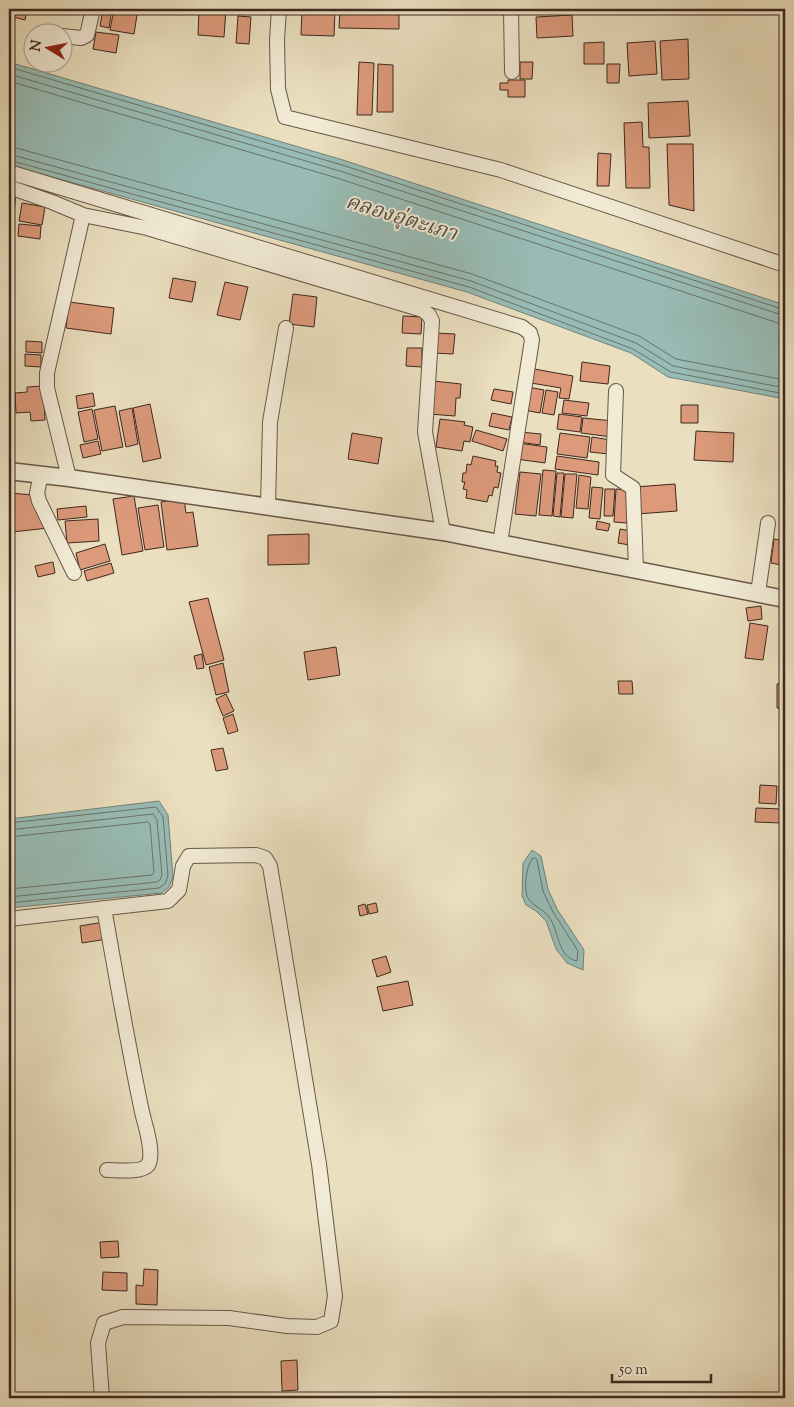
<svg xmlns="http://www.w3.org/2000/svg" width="794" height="1407" font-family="'Sorts Mill Goudy','Noto Serif Thai',serif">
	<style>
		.water { fill: #98bcb5; stroke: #748179 }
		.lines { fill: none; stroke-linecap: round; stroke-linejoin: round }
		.shore { stroke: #6a726a; stroke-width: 1 }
		.building { fill: #dc9a7b; stroke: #3d281f }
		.minor-casing { stroke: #685647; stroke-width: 16 }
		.tertiary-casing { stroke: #685647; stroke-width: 19 }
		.minor { stroke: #f1ead5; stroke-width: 14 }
		.tertiary { stroke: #f1ead5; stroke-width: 16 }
		.labels { text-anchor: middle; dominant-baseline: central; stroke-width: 4; stroke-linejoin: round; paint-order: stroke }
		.water-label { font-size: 21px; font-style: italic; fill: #544d44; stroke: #f1ead5 }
	</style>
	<rect width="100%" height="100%" fill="#eadfbf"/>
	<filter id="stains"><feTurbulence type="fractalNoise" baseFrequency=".004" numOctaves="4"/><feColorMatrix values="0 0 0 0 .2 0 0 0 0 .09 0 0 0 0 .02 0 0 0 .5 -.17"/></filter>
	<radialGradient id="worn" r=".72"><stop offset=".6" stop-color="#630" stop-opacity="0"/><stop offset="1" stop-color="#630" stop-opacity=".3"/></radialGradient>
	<path class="water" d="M9 62 343 160 785 305V399L668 377 631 353 467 292 9 165Z
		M159 801 168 815 173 877 169 887 162 893 9 908V819Z
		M532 850 541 856 548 889 557 909 584 950 583 970 567 963 556 949 546 921 536 911 526 905 522 896 523 863Z"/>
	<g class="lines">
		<path class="shore" d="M9 67 342 165 785 310
			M9 74 340 171 785 316
			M9 81 337 178 778 323 785 324
			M9 146 472 274 639 336 676 359 785 380
			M9 154 471 281 636 343 673 366 785 388
			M9 160 469 287 633 349 671 372 785 394
			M9 823 156 807 163 817 168 876 165 884 159 888 9 903
			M9 830 153 814 157 820 162 875 160 880 157 882 9 897
			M9 837 148 822 150 824 154 872 152 875 9 889
			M535 858 537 860 543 891 553 912 578 951 577 961C557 957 559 930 549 917 544 909 530 905 527 896 524 885 526 868 532 859Z"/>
	</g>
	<path class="building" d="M9 9H27L25 20 9 16Z
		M103 9H112L109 28 100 26Z
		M114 9H132L131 14 137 15 134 34 110 30Z
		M199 9H226L224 37 198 35Z
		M302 9H335L334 36 301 35Z
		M340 9H399V29L339 28Z
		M638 9H667V11L644 13V9Z
		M572 15 573 36 537 38 536 17Z
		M238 16 251 17 249 44 236 43Z
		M96 32 119 35 116 53 93 49Z
		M688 39 689 79 662 80 660 41Z
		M655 41 657 74 629 76 627 43Z
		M604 42V64H584V43Z
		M359 62 374 63 372 115H357Z
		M520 62H533L532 79H520Z
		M378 64 393 65V112H377Z
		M607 64H620L619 83H607Z
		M508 80H525V97H508V90H500V83H508Z
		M688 101 690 136 649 138 648 103Z
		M642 122 643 147H649L650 188H626L624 123Z
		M667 144H693L694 211 669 205Z
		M598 153 611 154 609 186H597Z
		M9 192H16L14 214H9Z
		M22 203 45 207 42 225 19 221Z
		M9 216 14 217 12 233 9 232Z
		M19 224 41 226 40 239 18 236Z
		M173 278 196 282 192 302 169 298Z
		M225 282 248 287 240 320 217 315Z
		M293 294 317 297 314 327 289 324Z
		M69 302 114 308 111 334 66 328Z
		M403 316 422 317 421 334 402 333Z
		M435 333 455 334 453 354 433 353Z
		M26 341 42 342V353L26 352Z
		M407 348H422V367L406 366Z
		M25 354 41 355V367L25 366Z
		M582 362 610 366 608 384 580 381Z
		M534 369 573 376 569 399 559 398 561 388 531 383Z
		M433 381 461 384 460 398H456L455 416 429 414Z
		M43 386 45 420 31 421 30 412 16 413 15 393 27 392V387Z
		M528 387 544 390 540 413 524 410Z
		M494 389 513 392 511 404 491 400Z
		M546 390 558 392 554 415 542 413Z
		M93 393 95 406 78 409 76 396Z
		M564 400 589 403 587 416 562 413Z
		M150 404 161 458 143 462 133 408Z
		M681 405H698V423H681Z
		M115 406 123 447 102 451 94 410Z
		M132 408 138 444 126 447 119 411Z
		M92 409 98 439 84 442 78 412Z
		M492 413 512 417 509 430 489 426Z
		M559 414 582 417 580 432 557 429Z
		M583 418 614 421 612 437 581 433Z
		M440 419 465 422 464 425 473 427 470 442 464 441 462 451 436 447Z
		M476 430 507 439 503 451 472 441Z
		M696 431 734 433 733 462 694 460Z
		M520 432 541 434 540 445 519 442Z
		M352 433 382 438 378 464 348 459Z
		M560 433 590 437 587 458 557 454Z
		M592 437 611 440 609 454 590 452Z
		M98 441 101 454 83 458 80 445Z
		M518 443 547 447 545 463 516 459Z
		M473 456 496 461 495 466H498L497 472 501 473 498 488 494 487 492 496 489 495 487 502 466 498 467 490 463 489 465 482H462L463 473H466L467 464 471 465Z
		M557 456 599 462 598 475 555 469Z
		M543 470 556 471 552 516 539 515Z
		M520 472 541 474 536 516 515 514Z
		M557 473H564L560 517 553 516Z
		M565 474H577L573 518 561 517Z
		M579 475 591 477 588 509 576 508Z
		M675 484 677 511 637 514 635 487Z
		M592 487 603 488 600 519 589 518Z
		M605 489H615L613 516H604Z
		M616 489 629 490 627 523 614 522Z
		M9 493 33 495 48 528 12 532 9 526Z
		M134 496 143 551 122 555 113 499Z
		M184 498 186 513 193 512 198 546 167 550 161 502Z
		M158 505 164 547 145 550 138 508Z
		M86 506 87 517 58 520 57 509Z
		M98 519 99 541 67 543 65 521Z
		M597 521 610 524 608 531 596 529Z
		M620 529 631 531 629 545 618 543Z
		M309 534V564L268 565V535Z
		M785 537V574H780L781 565 771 563 774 539 785 541Z
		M105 544 110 561 80 570 76 553Z
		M53 562 55 573 38 577 35 566Z
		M111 563 114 573 87 581 84 571Z
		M208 598 224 660 206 665 189 602Z
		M761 606 762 619 748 621 746 608Z
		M750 623 768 626 763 660 745 658Z
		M336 647 340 675 308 680 304 652Z
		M202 654 204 668 197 669 194 656Z
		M223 663 229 692 216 695 209 667Z
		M618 681H632L633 694H619Z
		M785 683V708H777V684Z
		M226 694 234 711 223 716 216 699Z
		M233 714 238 731 228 734 223 718Z
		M223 748 228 769 216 771 211 750Z
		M760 785 777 786 776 804 759 803Z
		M779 785H785V806H779Z
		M756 808 782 809 781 823 755 822Z
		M376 903 378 912 369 914 367 905Z
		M365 904 368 914 360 916 358 906Z
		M104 922 107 939 82 943 80 926Z
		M386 956 391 972 377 977 372 960Z
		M408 981 413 1005 383 1011 377 987Z
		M118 1241 119 1257 101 1258 100 1242Z
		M144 1269 158 1270 157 1305 136 1304V1285L143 1286Z
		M103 1272 127 1273V1291L102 1290Z
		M297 1360 298 1390 282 1391 281 1361Z"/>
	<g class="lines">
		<defs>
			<path id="minor" d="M279 9 277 40 278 89 285 117 501 170 785 265
				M511 9 512 72
				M47 32H49
				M62 36 81 38 87 35 93 9
				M9 172 522 327 530 333 532 340 500 543
				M9 187 52 202 83 215 147 228 423 310 429 315 432 321 425 432 443 532
				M616 391 613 475 633 488 636 569
				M41 474 37 493 39 501 74 573
				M69 478 47 388V373L83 215
				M268 507 270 422 286 328
				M758 593 768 523
				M104 908C116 976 128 1045 142 1112 145 1125 155 1154 148 1165 142 1173 117 1170 107 1170
				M9 919 168 901 179 890 183 866 189 856 256 855 265 858 270 866 319 1164 335 1296 331 1321 317 1327 287 1326 229 1318 123 1317 104 1323 98 1343 102 1398"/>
			<path id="tertiary" d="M9 471 69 478 443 532 785 599"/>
		</defs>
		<use href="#minor" class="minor-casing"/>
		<use href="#tertiary" class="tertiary-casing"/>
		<use href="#minor" class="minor"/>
		<use href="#tertiary" class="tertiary"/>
	</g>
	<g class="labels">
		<g class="water-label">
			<text transform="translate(401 219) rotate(17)">คลองอุ่ตะเภา</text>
		</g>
	</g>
	<rect width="794" height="1407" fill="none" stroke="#eadfbf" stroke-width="30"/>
	<rect x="10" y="10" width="774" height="1387" fill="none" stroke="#3d281f" stroke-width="2.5"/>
	<rect x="15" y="15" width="764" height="1377" fill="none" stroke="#3d281f"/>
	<g transform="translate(48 48) rotate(280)"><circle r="24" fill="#f1ead5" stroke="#a99c8c"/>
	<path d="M0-4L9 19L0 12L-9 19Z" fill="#8f2418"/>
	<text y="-8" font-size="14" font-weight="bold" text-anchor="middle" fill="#3d281f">N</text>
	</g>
	<path d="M612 1374v8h99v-8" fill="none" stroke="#3d281f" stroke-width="2.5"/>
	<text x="619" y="1374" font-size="15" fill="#3d281f" stroke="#f1ead5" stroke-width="4" paint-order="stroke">50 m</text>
	<rect width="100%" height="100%" filter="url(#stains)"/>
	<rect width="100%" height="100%" fill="url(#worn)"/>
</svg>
